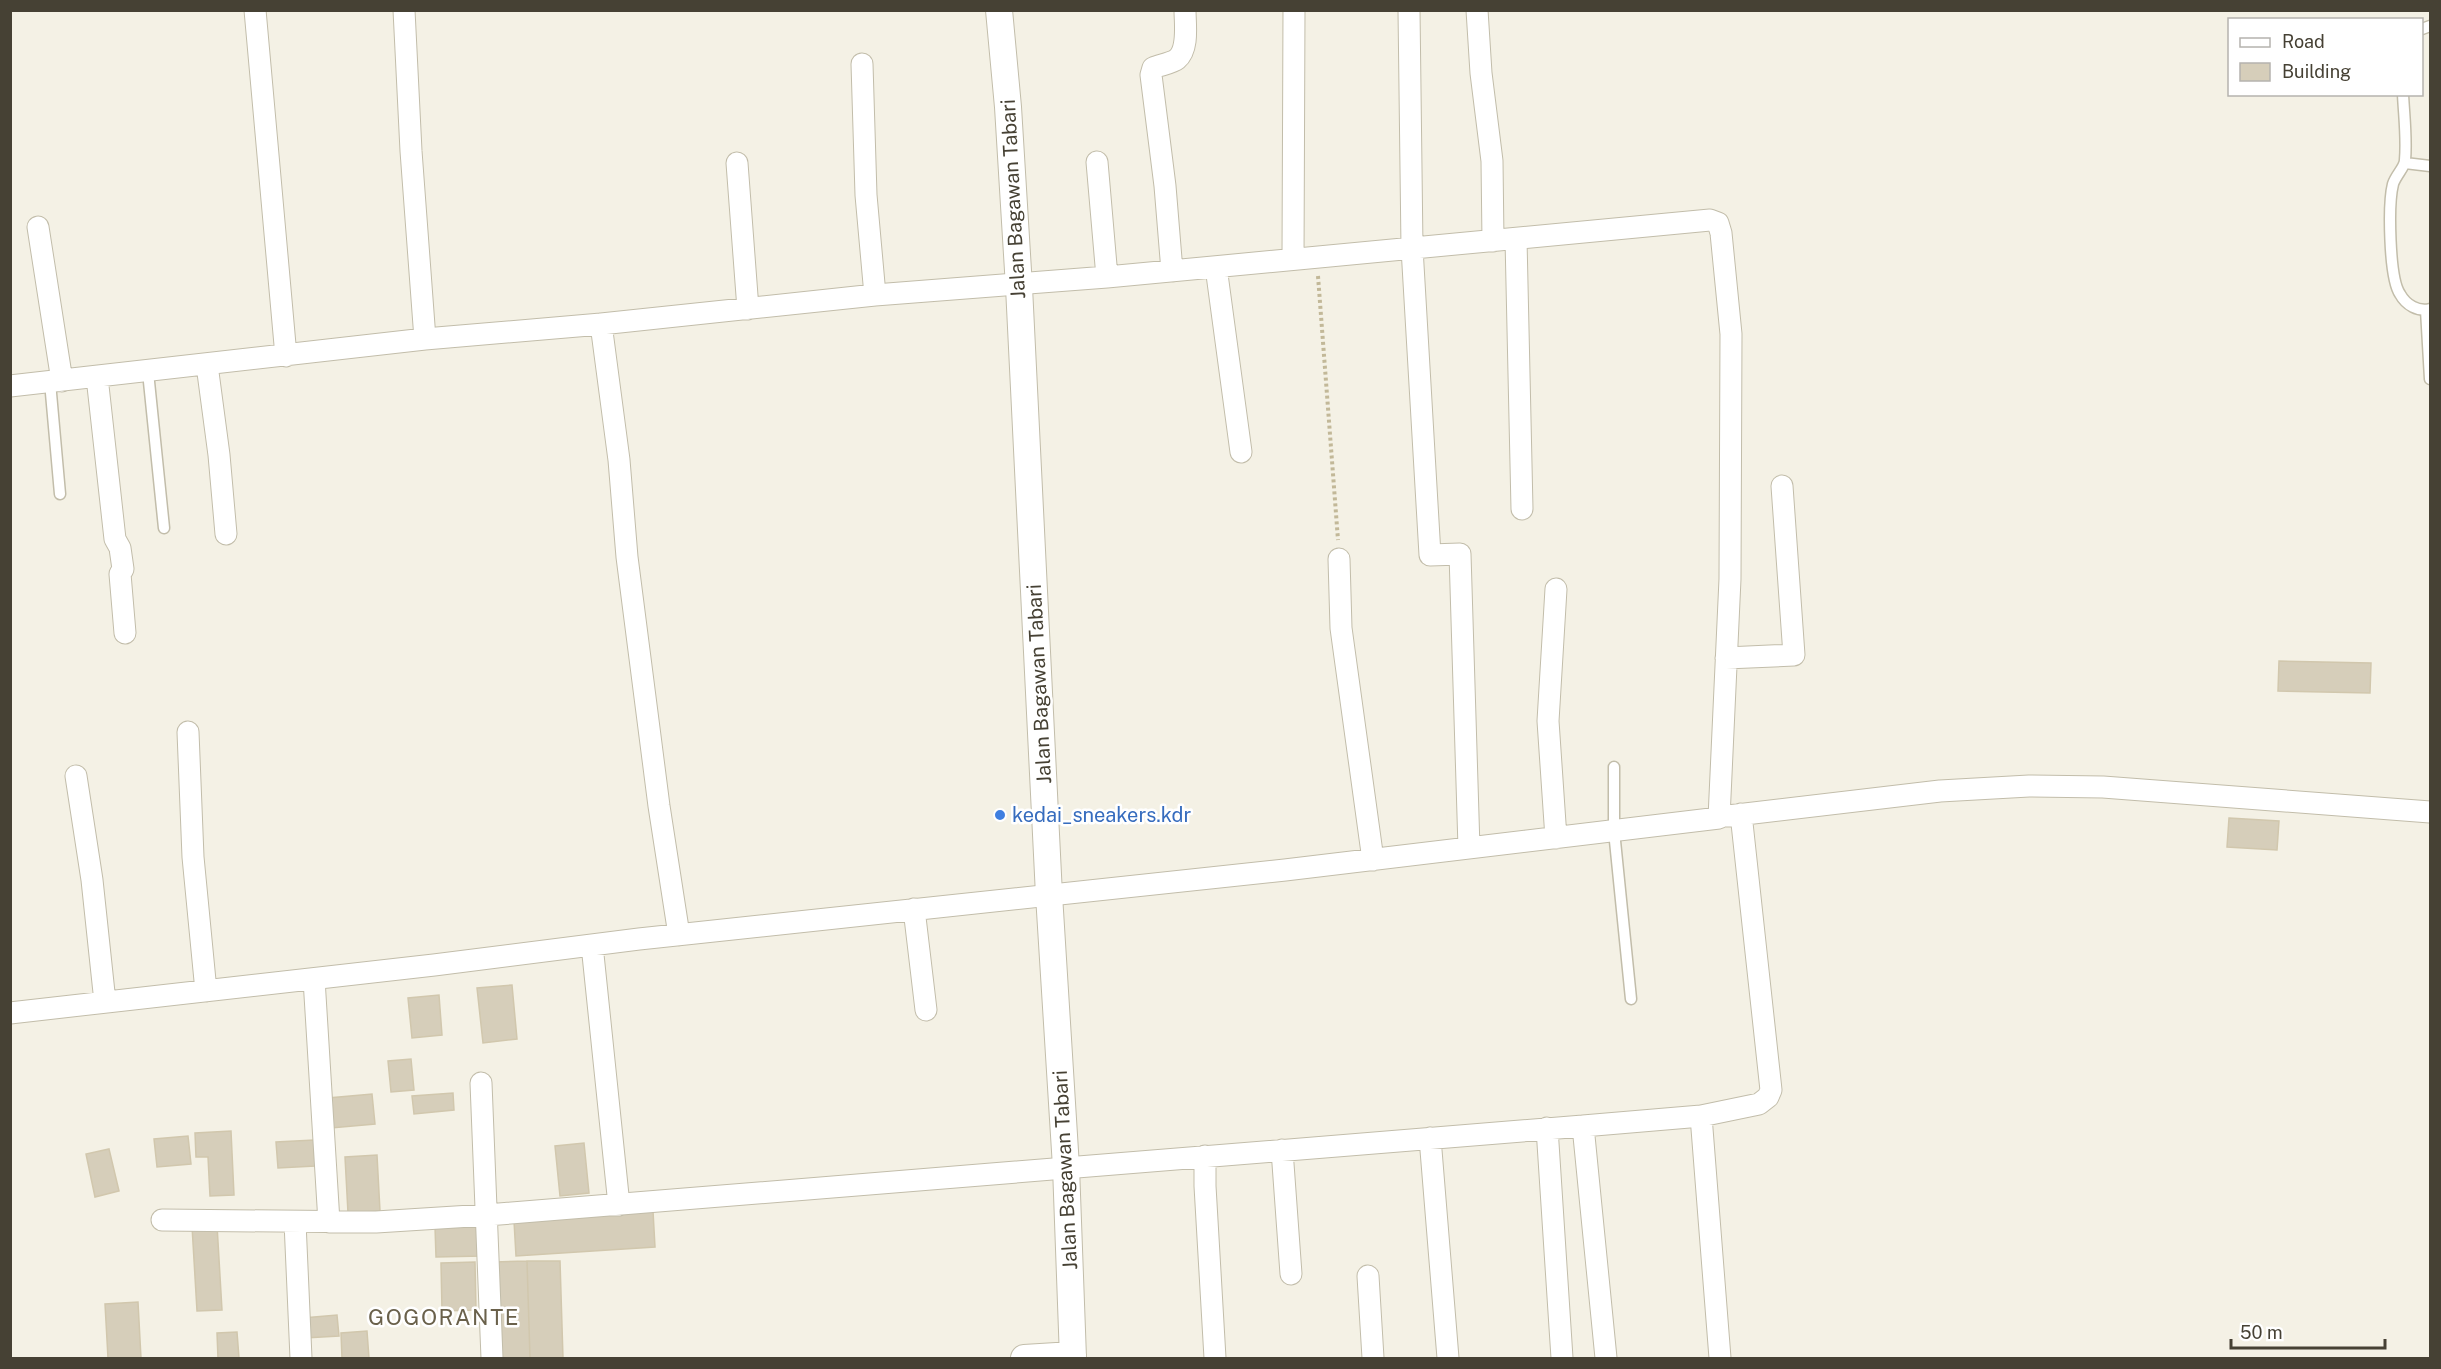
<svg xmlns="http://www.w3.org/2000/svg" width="2441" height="1369" font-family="'Public Sans',sans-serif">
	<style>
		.building { fill: #d6ceba; stroke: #d1c7ad; stroke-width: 1.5 }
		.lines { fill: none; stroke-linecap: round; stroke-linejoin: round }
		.service-casing { stroke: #c2bdaa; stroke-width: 13 }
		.minor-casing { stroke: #c2bdaa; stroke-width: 23 }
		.tertiary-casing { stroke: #c2bdaa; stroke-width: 28 }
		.path { stroke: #c2b898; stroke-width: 4; stroke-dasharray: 3 3; stroke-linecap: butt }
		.service { stroke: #fff; stroke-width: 10 }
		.minor { stroke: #fff; stroke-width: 21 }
		.tertiary { stroke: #fff; stroke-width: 26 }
		.shop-dot { fill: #3f7fe0; stroke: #fff; stroke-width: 2 }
		.labels { text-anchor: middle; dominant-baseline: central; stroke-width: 5; stroke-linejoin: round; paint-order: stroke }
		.street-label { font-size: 20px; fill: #464134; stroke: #fff }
		.shop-label { font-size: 20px; fill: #366cbe; stroke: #fff; text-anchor: start }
		.quarter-label { font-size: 22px; letter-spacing: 1.5px; fill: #6a614b; stroke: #fff }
	</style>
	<rect width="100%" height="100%" fill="#f4f1e5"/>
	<path class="building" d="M2279 661 2371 663 2370 693 2278 691Z
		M2229 818 2279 821 2277 850 2227 847Z
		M512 985 517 1039 483 1043 477 988Z
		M439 995 442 1035 412 1038 408 998Z
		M411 1059 414 1090 391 1092 388 1061Z
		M453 1093 454 1110 414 1114 412 1096Z
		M372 1094 375 1124 331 1128 328 1098Z
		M231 1131 234 1195 210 1196 208 1157H196L195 1133Z
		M188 1136 191 1164 157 1167 154 1139Z
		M314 1140 315 1166 278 1168 276 1142Z
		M584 1143 589 1193 560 1196 555 1146Z
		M109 1149 119 1191 95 1197 86 1154Z
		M377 1155 380 1211 348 1213 345 1157Z
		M653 1211 655 1247 516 1256 514 1221Z
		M217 1225 222 1310 197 1311 192 1226Z
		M482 1226V1256L436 1257 435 1227Z
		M527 1261 530 1358H497L495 1262Z
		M527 1261H560L563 1358H530Z
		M475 1262 476 1310 442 1311 441 1263Z
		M138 1302 141 1358H108L105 1304Z
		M337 1315 339 1336 305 1338 303 1318Z
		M367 1331 369 1358H342L341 1333Z
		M237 1332 239 1358H218L217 1333Z"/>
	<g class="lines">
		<defs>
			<path id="service" d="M2422 29 2430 26
				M2403 94C2404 116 2407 138 2405 160 2405 167 2396 175 2393 184 2388 204 2389 278 2400 294 2406 305 2418 312 2430 309
				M2405 163 2430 166
				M2426 310 2430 379
				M148 372 164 528
				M50 382 60 494
				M1614 767V831L1631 999"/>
			<path id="minor" d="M255 10 286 356
				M404 10 411 151 425 339
				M1409 10 1412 248 1430 555 1460 554 1469 848
				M1477 10 1481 73 1492 161 1493 241
				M862 64 866 195 875 295
				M1097 162 1107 277
				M737 163 748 309
				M38 227 62 381
				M1516 239 1522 509
				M1293 259 1294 10
				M1216 267 1241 452
				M1172 271 1165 186 1151 75 1153 68C1160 65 1172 63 1177 59 1189 49 1185 24 1185 10
				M601 324 619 460 627 557 659 806 679 935
				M207 365 219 455 226 534
				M97 377 115 539 120 548 123 569 120 574 125 633
				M10 386 425 339 601 324 875 295 1107 277 1710 220 1718 223 1721 233 1731 334 1730 579 1719 818 1285 870 639 939 434 965 10 1013
				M1339 559 1341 628 1373 860
				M1556 589 1548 721 1556 838
				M1726 658 1794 655 1782 486
				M188 732 193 857 206 991
				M76 776 92 880 105 1002
				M1728 816 1940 791 2029 786 2103 787 2430 812
				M914 909 926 1010
				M592 945 619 1205
				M314 979 329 1222
				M481 1083 492 1358
				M1701 1116 1720 1358
				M1583 1126 1606 1358
				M1547 1128 1562 1358
				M1430 1138 1448 1358
				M1282 1150 1291 1274
				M1205 1156V1186L1215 1358
				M162 1220 376 1222 487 1215 1583 1126 1701 1116 1759 1104 1768 1097 1771 1090 1741 814
				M295 1222 301 1358
				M1368 1276 1373 1358"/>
			<path id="tertiary" d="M999 10 1008 107 1019 287 1049 895 1066 1167 1073 1358
				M1024 1358 1073 1355"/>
		</defs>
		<use href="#service" class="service-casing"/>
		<use href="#minor" class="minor-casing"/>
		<use href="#tertiary" class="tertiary-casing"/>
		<path class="path" d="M1318 276 1338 540"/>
		<use href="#service" class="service"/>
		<use href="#minor" class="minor"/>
		<use href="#tertiary" class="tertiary"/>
	</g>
	<circle class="shop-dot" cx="1000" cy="815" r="6"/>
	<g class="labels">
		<g class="street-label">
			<text transform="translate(1013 199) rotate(-93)">Jalan Bagawan Tabari</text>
			<text transform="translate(1039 684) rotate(-93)">Jalan Bagawan Tabari</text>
			<text transform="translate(1065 1170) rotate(-93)">Jalan Bagawan Tabari</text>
		</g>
		<g class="shop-label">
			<text x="1012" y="815">kedai_sneakers.kdr</text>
		</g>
		<g class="quarter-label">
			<text x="444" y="1317">GOGORANTE</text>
		</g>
	</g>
	<rect width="2441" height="1369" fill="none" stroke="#464134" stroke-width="24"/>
	<rect x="2228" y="18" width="195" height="78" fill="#ffffff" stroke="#b5b3ae" stroke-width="1.5"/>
	<rect x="2240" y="38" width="30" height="9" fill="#ffffff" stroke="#b5b3ae" stroke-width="1.5"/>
	<text x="2282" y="48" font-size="18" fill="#464134">Road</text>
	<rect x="2240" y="63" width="30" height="18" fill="#d6ceba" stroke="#b5b3ae" stroke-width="1.5"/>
	<text x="2282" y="78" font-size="18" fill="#464134">Building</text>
	<path d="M2231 1339v9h154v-9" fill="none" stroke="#464134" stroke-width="3"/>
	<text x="2240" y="1339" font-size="18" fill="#464134" stroke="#ffffff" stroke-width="4.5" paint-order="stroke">50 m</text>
</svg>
